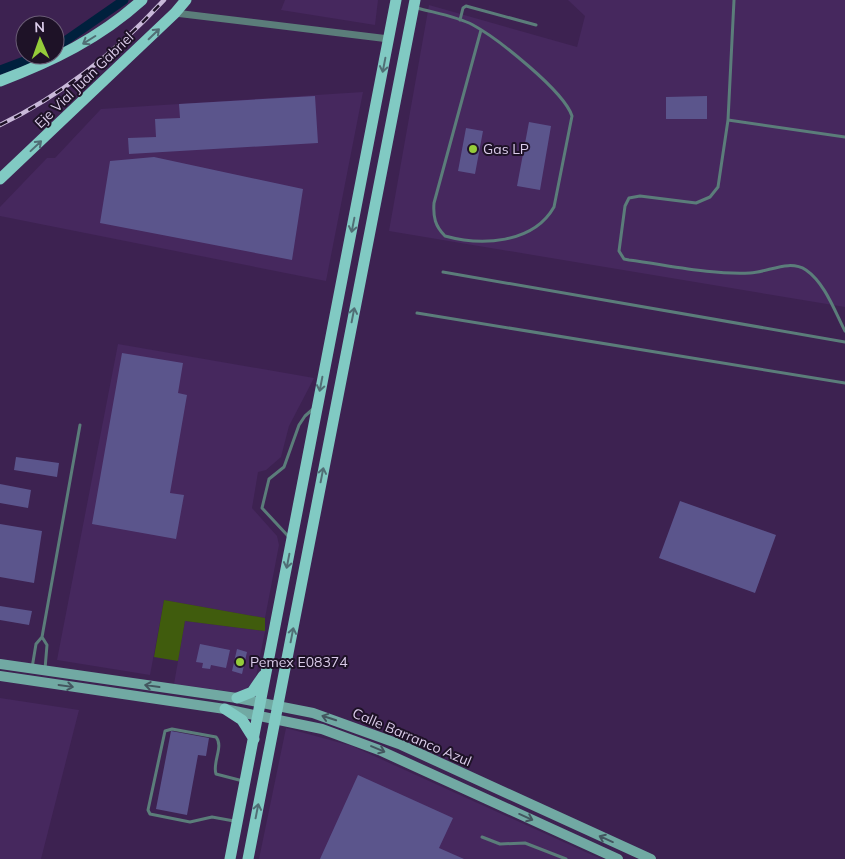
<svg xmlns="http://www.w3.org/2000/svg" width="845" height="859" font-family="Mulish,sans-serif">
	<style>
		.built { fill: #46285e }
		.green { fill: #405c0d }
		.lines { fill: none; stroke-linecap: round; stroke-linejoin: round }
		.canal { stroke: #00203d; stroke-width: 9 }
		.building { fill: #5b558c }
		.lane { stroke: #5b7d7a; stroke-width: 3 }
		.street { stroke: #5b7d7a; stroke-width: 7 }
		.secondary { stroke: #71a9a3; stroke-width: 10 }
		.primary { stroke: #81cac3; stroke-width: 11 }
		.rail-casing { stroke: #c9b9d9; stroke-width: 4.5 }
		.rail { stroke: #1e1227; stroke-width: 2.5; stroke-dasharray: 8; stroke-linecap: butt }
		.oneway { stroke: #506e75 }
		.oneway2 { stroke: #43565f }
		.poi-dot { fill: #95cc3a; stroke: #1e1227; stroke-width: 2 }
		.labels { text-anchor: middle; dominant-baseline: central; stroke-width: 4; stroke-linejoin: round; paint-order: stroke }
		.street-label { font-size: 14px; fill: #dbccea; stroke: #1e1227 }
		.poi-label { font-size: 14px; fill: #dbccea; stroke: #1e1227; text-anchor: start }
	</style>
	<rect width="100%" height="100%" fill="#3d2251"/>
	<path class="built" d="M285 0H378L375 25 281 10Z
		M568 0H845V307L389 231 429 5 577 47 585 16Z
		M363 92 326 281 0 216V207L47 158H55L101 109Z
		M118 344 314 378 289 426 281 457 266 470 258 472 252 508 277 536 279 545 265 618 164 600 150 675 57 660Z
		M185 621 265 631 255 681 241 693 174 684Z
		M0 698 79 710 41 859H0Z
		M286 728 352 746 601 859H259Z"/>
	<path class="green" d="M164 600 265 618V631L185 621 178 661 154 657Z"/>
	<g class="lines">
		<path class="canal" d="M55 48 124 0
			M0 70 40 55"/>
	</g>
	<path class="building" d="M315 96 318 143 129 154 128 138 156 137 155 119 180 118 179 104Z
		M707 96V119H666V97Z
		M529 122 551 126 540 190 517 186Z
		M466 128 483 131 475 174 458 171Z
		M154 157 303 189 292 260 100 223 110 161Z
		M122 353 183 363 178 393 187 395 170 493 184 495 176 539 92 524Z
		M16 457 59 463 57 477 14 470Z
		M0 484 31 490 28 508 0 503Z
		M680 501 776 535 755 593 659 558Z
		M0 524 42 531 34 583 0 577Z
		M0 606 32 611 29 625 0 620Z
		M200 644 230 650 226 668 211 665 210 669 202 668 203 663 196 662Z
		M237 649 247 652 242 674 232 671Z
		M171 731 209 738 206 756 198 755 187 815 156 809Z
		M358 775 453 818 439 848 464 859H320Z"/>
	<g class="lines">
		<path class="lane" d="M734 0 728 120 718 187 710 197 696 203 640 196 629 198 625 206 619 251 624 259 629 260C668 265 711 275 750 273 769 272 789 259 806 270 825 283 835 312 845 331
			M417 8C435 13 456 16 473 25 497 38 564 91 572 116L554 207C533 244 481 246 445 236 435 226 433 217 434 203L481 30
			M460 20 463 8 466 6 536 25
			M728 120 845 137
			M443 272 845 342
			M417 313 845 383
			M288 536 262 508 269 479 284 467 299 425 305 416 313 409
			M42 637 47 645 45 669
			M32 668 36 644 42 637 80 425
			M234 821 212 817 190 822 150 814 148 810 165 731 172 729 216 737C224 746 212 763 216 774L243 781
			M482 837 500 844 525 843 566 859"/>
		<path class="street" d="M175 13 389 39"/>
		<path class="secondary" d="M0 664 237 698 313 713 399 744 651 859
			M0 676 225 709 322 729 379 750 618 859"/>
		<path class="primary" d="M0 81C53 61 100 38 142 0
			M0 179 175 13 186 0
			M237 698 252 692 263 676
			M225 709 242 720 254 739
			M230 859 396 0
			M248 859 415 0"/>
		<defs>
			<path id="rail" d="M0 125C62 95 117 51 164 0"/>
		</defs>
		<use href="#rail" class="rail-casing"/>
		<use href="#rail" class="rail"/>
	</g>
	<defs><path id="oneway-shaft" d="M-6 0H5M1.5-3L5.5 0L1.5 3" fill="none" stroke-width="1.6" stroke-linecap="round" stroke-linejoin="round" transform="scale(1.25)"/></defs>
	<g class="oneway">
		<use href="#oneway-shaft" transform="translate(154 34) rotate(-44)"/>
		<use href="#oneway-shaft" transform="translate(89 40) rotate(148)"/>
		<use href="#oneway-shaft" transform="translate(384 65) rotate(101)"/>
		<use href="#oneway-shaft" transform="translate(36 146) rotate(-43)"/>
		<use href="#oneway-shaft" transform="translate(353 225) rotate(101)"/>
		<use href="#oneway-shaft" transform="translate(353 315) rotate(-79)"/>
		<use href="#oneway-shaft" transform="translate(321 384) rotate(101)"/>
		<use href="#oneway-shaft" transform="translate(322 475) rotate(-79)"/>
		<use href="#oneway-shaft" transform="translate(288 561) rotate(101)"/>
		<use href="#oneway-shaft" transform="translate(292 635) rotate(-79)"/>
		<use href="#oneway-shaft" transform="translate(257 811) rotate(-79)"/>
	</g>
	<g class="oneway2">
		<use href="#oneway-shaft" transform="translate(66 686) rotate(8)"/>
		<use href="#oneway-shaft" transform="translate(152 686) rotate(-172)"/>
		<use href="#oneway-shaft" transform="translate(329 718) rotate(-162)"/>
		<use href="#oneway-shaft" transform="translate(378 749) rotate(23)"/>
		<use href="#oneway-shaft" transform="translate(526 817) rotate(24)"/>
		<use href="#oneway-shaft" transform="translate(606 839) rotate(-156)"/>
	</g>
	<g class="poi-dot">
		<circle cx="473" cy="149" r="5"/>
		<circle cx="240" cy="662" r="5"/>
	</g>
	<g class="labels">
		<g class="street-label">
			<text transform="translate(84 80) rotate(-44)">Eje Vial Juan Gabriel</text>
			<text transform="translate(412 737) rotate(23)">Calle Barranco Azul</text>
		</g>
		<g class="poi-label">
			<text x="483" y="149">Gas LP</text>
			<text x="250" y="662">Pemex E08374</text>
		</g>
	</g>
	<g transform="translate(40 40) rotate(358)"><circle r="24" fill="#1e1227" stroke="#6a5c75"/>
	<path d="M0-4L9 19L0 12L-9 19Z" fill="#95cc3a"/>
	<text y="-8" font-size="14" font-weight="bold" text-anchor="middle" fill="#dbccea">N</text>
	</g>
</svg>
